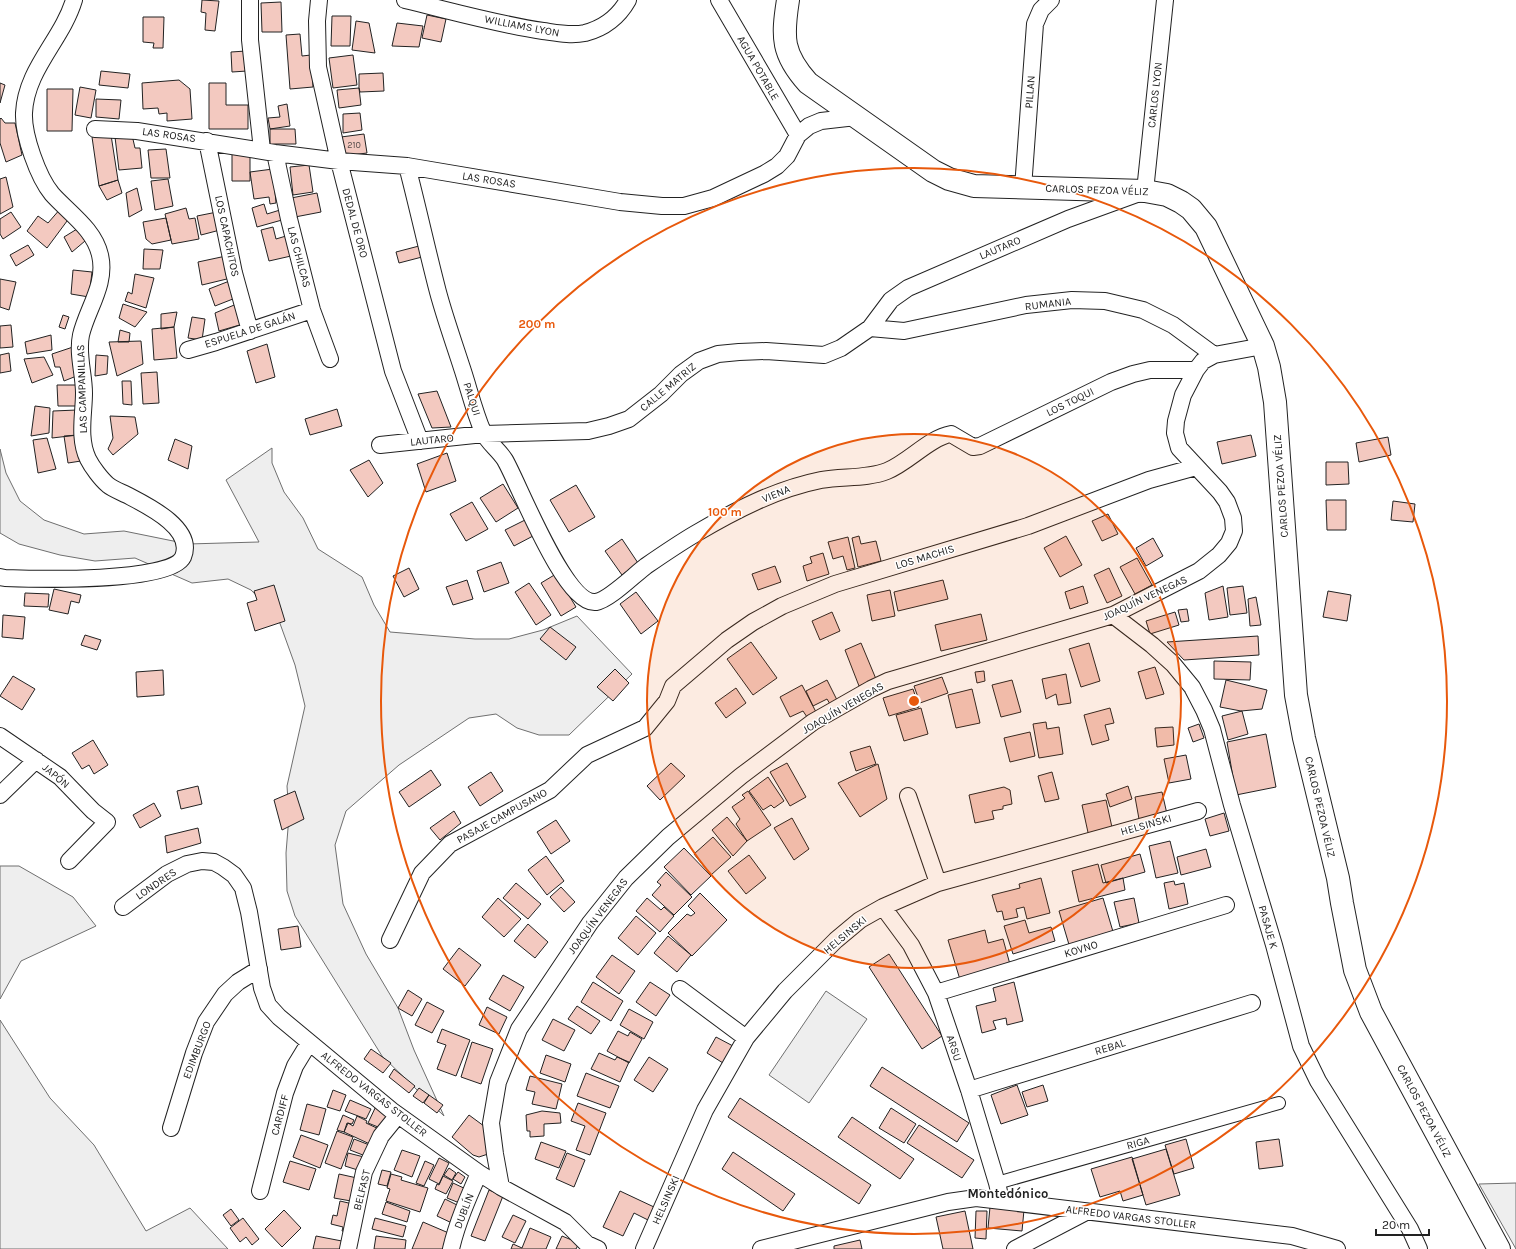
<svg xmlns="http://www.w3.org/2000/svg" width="1516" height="1249" font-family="Karla,sans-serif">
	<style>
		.green { fill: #eee; stroke: #6f6f6f }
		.building { fill: #f3c9c0; stroke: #222 }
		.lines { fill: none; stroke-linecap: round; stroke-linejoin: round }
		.pedestrian-casing { stroke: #222; stroke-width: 14 }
		.minor-casing { stroke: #222; stroke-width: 18 }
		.secondary-casing { stroke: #222; stroke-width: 24 }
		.pedestrian { stroke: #fff; stroke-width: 12 }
		.minor { stroke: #fff; stroke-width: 16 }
		.secondary { stroke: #fff; stroke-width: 22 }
		.ring { fill: none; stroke: #e8590c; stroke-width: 2 }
		.labels { text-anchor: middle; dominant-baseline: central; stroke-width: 3; stroke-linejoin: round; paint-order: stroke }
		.number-label { font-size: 9px; fill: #564c4a }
		.street-label { font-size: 11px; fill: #222; stroke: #fff }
		.quarter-label { font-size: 13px; font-weight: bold; fill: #222; stroke: #fff }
		.centre { fill: #e8590c; stroke: #fff; stroke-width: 2 }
		.ring-label { font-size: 12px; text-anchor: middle; font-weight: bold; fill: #e8590c; stroke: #fff; stroke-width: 3; stroke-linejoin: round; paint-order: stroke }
	</style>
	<rect width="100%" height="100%" fill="#fff"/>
	<path class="green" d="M272 448V463L284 492 303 518 318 549 362 577 374 605 390 632 475 639H509L543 630 577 616 632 674 569 735H539L517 728 496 714 469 718 399 765 346 811 335 845 343 904 366 954 398 1008 414 1050 444 1116 382 1056 295 916 287 891 286 853 289 816 287 786 305 706 295 665 278 618 251 590 228 579 192 583 135 558 95 561 60 555 19 544 0 533V449L6 473 20 501 44 520 84 534 124 531 188 544 259 542 226 480Z
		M0 866H19L73 897 96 926 21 961 0 999Z
		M826 991 867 1019 809 1103 769 1075Z
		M0 1020 50 1098 94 1145 146 1231 190 1208 228 1249H0Z
		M1516 1183V1249L1479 1184Z"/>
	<path class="building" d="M202 0 219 1 215 31 205 30 206 13 201 12Z
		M281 2 282 32H262L261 3Z
		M427 15 446 19 441 42 422 38Z
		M332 16H351L350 46H331Z
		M143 17H164L163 48H153L154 43 143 42Z
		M356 21 369 23 375 53 352 50Z
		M397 23 423 26 419 47 392 46Z
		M300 34 302 56 311 55 313 87 290 89 286 35Z
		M246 51 247 71 232 72 231 52Z
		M353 55 357 85 333 88 329 58Z
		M101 71 130 74 128 88 99 85Z
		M383 73 384 91 360 92 359 88V74Z
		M179 80 190 89 192 119 167 121V113L159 114 158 108 143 109 142 83Z
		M0 83 5 85 0 103Z
		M209 83H226V105H248V129H209Z
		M80 87 96 90 91 118 75 115Z
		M359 88 361 105 339 108 337 90Z
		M47 89H73L72 131H47Z
		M96 99 121 100 119 119 96 117Z
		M287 104 290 126 270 129 268 118 280 117 278 106Z
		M360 113 362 130 343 133V114Z
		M1 118 5 123H15L22 155 6 162 0 143V119Z
		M270 129H295L296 144H270Z
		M364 134 367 153 344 156 341 137Z
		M111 135 118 180 99 186 92 137Z
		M132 135 135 148H140L142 168 119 170 115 137Z
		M166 149 170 178H151L148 150Z
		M232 154H250V181H232Z
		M309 165 313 192 293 195 290 167Z
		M273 169 276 203 270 204 269 197 254 199 250 172Z
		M6 177 13 207 0 214V179Z
		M168 179 173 206 155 210 151 181Z
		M118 180 122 193 107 200 99 186Z
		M137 188 142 210 129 217 126 193Z
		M317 193 321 212 295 217 291 198Z
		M264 204 267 214 280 210 282 220 257 227 252 208Z
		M61 208 70 217 47 248 27 231 38 216 48 223Z
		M186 208 189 219 195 218 199 239 172 244 165 214Z
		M11 212 21 227 3 239 0 234V219Z
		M217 212 220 230 201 235 197 216Z
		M166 218 171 240 152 244 146 239 143 222Z
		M273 227 276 239 286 236 291 256 269 261 261 230Z
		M77 229 85 241 72 252 64 237Z
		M28 245 34 255 16 266 10 255Z
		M419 246 422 257 399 263 396 252Z
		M144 249 163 250 160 269H143Z
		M226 256 231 278 202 285 198 262Z
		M73 270 92 272 89 297 71 294Z
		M135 274 154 278 146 308 125 301 128 292 132 294Z
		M0 279 16 282 9 310 0 307Z
		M232 280 238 297 215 306 209 289Z
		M239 303 243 324 219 331 215 313Z
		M123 304 147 312 135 327 119 318Z
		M177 312 174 327 161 329V314Z
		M63 315 69 317 65 329 59 327Z
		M192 317 205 319 202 340 188 338Z
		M11 325 13 347 0 348V326Z
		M174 327 177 358 154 360 152 329Z
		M120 330 130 333 129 342H118Z
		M51 335 52 350 27 354 25 342Z
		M141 341 143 364 117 376 109 342Z
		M267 344 275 377 256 383 247 351Z
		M73 347 79 375 64 381 60 367H55L52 354Z
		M9 353 11 371 0 373V355Z
		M96 355 108 356 107 374 95 376Z
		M44 357 53 375 32 383 24 359Z
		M157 372 159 403 143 404 141 373Z
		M122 381H131L132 405 123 404Z
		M57 385H77L76 406H58Z
		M437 391 451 427 432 428 418 394Z
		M35 406 50 408 49 433 31 436Z
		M337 409 342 426 310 435 305 419Z
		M77 410 78 435 52 438 53 411Z
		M110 416 135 417 138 434 113 455 108 449 113 438Z
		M78 435 81 461 68 463 64 436Z
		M1251 435 1256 456 1222 464 1217 442Z
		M1388 437 1391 455 1359 462 1356 443Z
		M47 438 56 469 38 473 33 440Z
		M175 439 192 446 188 469 168 460Z
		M447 453 456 481 426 492 417 464Z
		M369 460 383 483 368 497 350 470Z
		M1326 462H1348L1349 484 1326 485Z
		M503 484 518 508 496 522 480 498Z
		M576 485 595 517 569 532 550 500Z
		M1326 500H1346V530H1327Z
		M1393 501 1415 504 1413 522 1391 520Z
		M472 502 488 529 466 541 450 514Z
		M1108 514 1118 534 1102 541 1092 521Z
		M525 520 533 536 514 546 505 530Z
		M859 536 861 544 876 541 881 561 858 567 852 538Z
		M1066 536 1082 565 1060 577 1044 548Z
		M848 537 855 568 847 570 843 556 833 559 828 542Z
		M1153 538 1163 556 1146 566 1136 548Z
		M622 539 638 563 622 575 605 551Z
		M823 553 829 574 807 581 803 566 812 563 810 557Z
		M1137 558 1152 585 1135 594 1120 567Z
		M501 562 509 583 484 592 477 571Z
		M775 566 781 582 758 590 752 574Z
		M409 568 419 589 404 597 393 576Z
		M1109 568 1122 596 1107 603 1094 575Z
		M556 574 576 607 561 616 541 583Z
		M467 580 473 599 453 605 446 587Z
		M943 580 948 599 898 611 894 592Z
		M529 583 551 615 536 625 515 592Z
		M274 585 285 621 255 631 247 603 257 600 254 591Z
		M1083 586 1088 603 1070 609 1065 592Z
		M1223 586 1228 617 1209 620 1205 593Z
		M1243 586 1247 613 1230 615 1227 588Z
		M54 589 81 595 79 603 71 601 68 614 49 610Z
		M890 590 895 616 872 621 867 595Z
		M1328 591 1351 595 1347 621 1323 617Z
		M636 592 658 621 641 634 620 604Z
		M25 593 49 594 48 607 24 606Z
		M1256 597 1261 625 1250 626 1248 599Z
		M1187 609 1189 621 1181 622 1178 610Z
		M832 612 840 631 820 640 812 621Z
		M1175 612 1179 625 1150 634 1146 621Z
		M981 614 987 640 941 651 935 625Z
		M3 615 25 617 23 639 2 637Z
		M550 627 576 647 566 660 540 639Z
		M85 635 101 640 97 650 81 645Z
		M1258 636 1259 655 1184 660 1167 642Z
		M751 642 777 678 753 695 727 659Z
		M861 643 876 679 859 686 845 650Z
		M1089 643 1100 681 1081 687 1069 649Z
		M1214 661 1251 662 1250 680 1214 679Z
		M1155 667 1164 694 1146 699 1138 672Z
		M615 669 629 683 613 701 597 687Z
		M163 670 164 695 137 697 136 672Z
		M984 671 985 681 977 683 975 672Z
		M1066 674 1071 703 1058 705 1056 694 1046 699 1042 679Z
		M13 676 35 689 22 710 0 696Z
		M942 677 948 693 920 703 914 686Z
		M827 680 837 700 830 704 827 699 813 706 806 691Z
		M1012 680 1021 712 1001 717 992 685Z
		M1226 680 1267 690 1262 709 1241 711 1220 707Z
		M802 685 816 712 807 717 803 711 790 717 780 697Z
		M736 688 746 703 726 718 715 703Z
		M913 689 919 707 889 716 883 698Z
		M972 689 980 723 956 728 948 695Z
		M921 708 928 734 904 741 896 715Z
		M1110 708 1114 723 1105 725 1109 740 1092 745 1084 715Z
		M1242 711 1248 734 1228 740 1222 716Z
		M1046 722 1047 729 1059 727 1063 754 1039 758 1033 724Z
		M1199 724 1204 738 1193 742 1188 728Z
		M1173 727 1174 745 1157 747 1155 728Z
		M1030 732 1035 756 1010 762 1004 738Z
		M1266 734 1276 787 1236 795 1227 742Z
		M93 740 108 765 94 774 89 765 82 769 72 753Z
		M870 746 876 764 856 771 850 752Z
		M1186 755 1191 779 1169 783 1164 759Z
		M671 763 685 776 660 800 647 786Z
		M787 763 806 797 790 806 770 772Z
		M878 764 887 799 860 817 838 783Z
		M431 770 441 785 409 807 399 792Z
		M491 772 503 791 480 806 468 787Z
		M1052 772 1059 799 1045 802 1038 776Z
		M768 777 784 801 774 808 771 805 763 810 749 791Z
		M198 786 202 804 181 809 177 791Z
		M1128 786 1132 799 1110 807 1106 794Z
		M1004 787 1010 790 1012 804 1003 806V809L992 811 994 819 975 823 969 795Z
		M295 791 304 819 282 830 274 800Z
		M748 791 771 825 747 841 736 824 740 819 732 807 745 798 742 795Z
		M1162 792 1167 814 1139 819 1135 797Z
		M1106 800 1113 832 1089 837 1082 805Z
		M154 803 161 816 140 828 133 815Z
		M454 811 461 823 440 840 430 828Z
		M1224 813 1229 831 1210 836 1205 819Z
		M727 817 747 841 733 856 712 830Z
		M792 818 809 849 794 860 774 828Z
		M556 820 570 841 551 854 537 832Z
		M198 828 201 843 167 853 165 836Z
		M713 837 731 857 711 875 694 854Z
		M1170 841 1178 873 1156 878 1149 846Z
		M684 848 711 876 691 895 664 867Z
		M1206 849 1211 867 1181 875 1177 857Z
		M1140 854 1145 872 1106 883 1101 865Z
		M749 855 766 878 746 894 728 871Z
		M546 856 564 881 547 895 528 870Z
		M1098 864 1103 883 1123 878 1125 890 1079 902 1072 871Z
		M666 872 692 897 674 915 652 895 661 885 657 882Z
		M1041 878 1050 913 1027 919 1024 907 1016 909 1018 917 1004 920 1002 911 997 912 992 895 1020 888 1019 884Z
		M1174 881 1175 885 1184 883 1188 904 1169 909 1164 883Z
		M516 883 541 904 528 919 503 898Z
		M561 887 575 902 564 912 550 897Z
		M700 893 727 920 692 956 668 933 687 914 691 916 695 913 688 906Z
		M498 898 521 919 504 937 482 917Z
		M647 898 661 910 664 907 674 916 660 932 636 911Z
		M1103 898 1114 935 1070 948 1059 911Z
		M1134 898 1139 923 1120 927 1114 902Z
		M636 916 656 933 638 955 618 938Z
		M1025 920 1029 933 1051 927 1055 941 1013 954 1004 926Z
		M528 924 548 942 535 958 514 941Z
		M298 926 301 947 281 950 278 929Z
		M985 930 988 943 1003 939 1011 968 961 983 948 940Z
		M668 936 691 955 677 972 654 953Z
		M459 948 481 965 465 986 443 969Z
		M889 954 942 1036 922 1049 869 967Z
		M612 955 635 971 619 994 596 977Z
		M503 975 524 987 510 1011 489 999Z
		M593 982 623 1001 611 1021 581 1002Z
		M650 982 670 995 656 1016 636 1002Z
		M1014 982 1023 1021 1007 1025 1006 1018 993 1021 996 1029 982 1033 976 1006 996 1001 993 988Z
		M408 990 422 999 412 1016 398 1008Z
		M427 1002 444 1011 432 1033 415 1025Z
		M577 1006 600 1021 591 1034 568 1019Z
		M487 1007 507 1017 499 1034 479 1025Z
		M629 1009 653 1022 644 1039 620 1025Z
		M553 1019 575 1030 564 1051 542 1040Z
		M442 1029 470 1040 456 1076 437 1069 446 1045 437 1042Z
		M618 1031 628 1036 630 1032 642 1039 629 1063 607 1051Z
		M716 1037 733 1046 723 1063 707 1053Z
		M472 1042 493 1049 481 1084 461 1077Z
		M371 1049 391 1063 383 1073 364 1059Z
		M599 1053 615 1060 617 1057 629 1062 620 1082 591 1069Z
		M546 1055 571 1064 565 1082 540 1073Z
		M649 1057 668 1069 653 1092 634 1080Z
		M882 1067 969 1123 957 1142 870 1086Z
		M394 1069 415 1086 409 1093 389 1077Z
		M586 1073 619 1086 610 1108 577 1096Z
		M530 1076 562 1084 556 1109 532 1104 535 1092 526 1090Z
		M1017 1085 1028 1115 1001 1124 991 1095Z
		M1043 1085 1048 1101 1027 1107 1022 1092Z
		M419 1088 429 1095 423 1103 413 1096Z
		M333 1090 346 1095 340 1111 327 1107Z
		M429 1095 443 1105 437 1113 424 1103Z
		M740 1098 871 1185 859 1204 728 1117Z
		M350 1100 371 1109 366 1119 345 1111Z
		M578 1103 606 1113 590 1155 576 1150 585 1126 571 1121Z
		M307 1104 326 1109 319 1135 300 1130Z
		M377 1104 391 1110 383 1129 368 1123Z
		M891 1108 916 1124 904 1143 879 1128Z
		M542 1111 560 1113 561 1123 544 1124V1136L530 1137V1131H527L526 1115Z
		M343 1115 354 1120 352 1124 347 1123 344 1132 337 1130Z
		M469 1115 488 1129V1154L479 1157 473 1155 452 1137Z
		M357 1116 367 1121 366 1123 381 1130 374 1146 344 1132 348 1123 353 1126Z
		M852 1117 914 1159 900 1179 838 1137Z
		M919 1125 974 1160 962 1178 907 1143Z
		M337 1131 353 1137 341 1169 325 1163Z
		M301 1135 328 1145 320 1168 293 1157Z
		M354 1139 372 1146 368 1157 350 1150Z
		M1186 1139 1194 1168 1174 1174 1165 1145Z
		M1279 1139 1283 1166 1259 1169 1256 1142Z
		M541 1142 566 1151 559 1168 535 1159Z
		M1166 1149 1180 1195 1146 1205 1132 1159Z
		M402 1150 420 1156 412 1177 394 1170Z
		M733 1152 795 1194 783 1211 722 1169Z
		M348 1153 368 1158 364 1172 345 1166Z
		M567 1153 585 1160 574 1187 556 1179Z
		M1132 1157 1143 1195 1123 1201 1120 1191 1100 1197 1091 1169Z
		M439 1158 449 1163 439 1184 429 1179Z
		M290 1161 316 1169 309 1190 283 1182Z
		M425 1161 434 1165 424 1186 416 1183Z
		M449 1168 456 1173 452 1180 444 1175Z
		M382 1170 391 1172 387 1186 378 1184Z
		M458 1172 465 1177 461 1184 453 1179Z
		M339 1174 357 1178 351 1201 334 1198Z
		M391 1174 402 1177 401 1180 428 1188 420 1212 386 1201 390 1189 387 1188Z
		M443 1176 453 1181 446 1194 435 1189 437 1184 439 1185Z
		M453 1183 468 1190 462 1204 447 1198Z
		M489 1190 503 1196 485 1241 471 1236Z
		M620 1191 654 1207 648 1220 634 1213 623 1236 603 1227Z
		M445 1199 461 1207 454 1224 437 1216Z
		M340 1201 357 1205 351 1233 342 1231 343 1227 331 1224 333 1215 337 1216Z
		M386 1202 410 1211 407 1222 382 1214Z
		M990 1207 1024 1210 1022 1231 988 1228Z
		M231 1209 239 1220 231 1226 223 1215Z
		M284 1210 301 1228 282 1247 265 1229Z
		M965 1211 973 1249H943L936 1217Z
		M976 1211H987L986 1239 975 1238Z
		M513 1215 526 1221 515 1243 502 1237Z
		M243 1218 259 1239 252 1245 246 1237 240 1242 230 1228Z
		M375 1218 406 1226 403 1237 372 1229Z
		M423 1222 451 1234 445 1249H412Z
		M530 1228 551 1237 546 1249H511L513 1244 522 1248Z
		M316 1236 347 1242 346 1249H313Z
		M376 1236 406 1240 405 1249H374Z
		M562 1236 579 1243 576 1249H556Z
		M860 1240 862 1249H834V1246Z"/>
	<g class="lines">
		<defs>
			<path id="pedestrian" d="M997 1183 1279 1103"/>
			<path id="minor" d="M250 0V40L262 150
				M319 0 317 21 318 67 339 161 393 371 420 441
				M405 0C451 11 496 24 543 31 557 33 571 36 585 33 604 28 619 16 628 0
				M719 0 798 135
				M95 129 137 131 275 153 339 161 407 166 620 202 662 206H684L713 198 764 174 777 166 787 156 798 135 809 126 821 121 856 117
				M207 141 234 273 250 331
				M275 153 289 219 312 310 330 359
				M407 166C418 208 427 250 438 292 445 318 454 343 462 368 469 389 474 411 483 432 487 442 499 450 505 460 519 484 565 606 596 602 609 600 634 575 646 566 662 555 678 544 695 534 734 511 776 489 821 480 842 476 867 479 887 471 909 462 929 438 951 434L973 447 980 446 1111 382 1133 374 1150 370H1196
				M1023 188 1035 24 1041 10 1051 0
				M870 328 904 331 1026 305 1072 300 1105 301 1143 310 1173 325 1214 355
				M188 350 216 342 312 310
				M380 445 484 434 588 431 609 426 629 419 661 394 681 374 699 361 718 354 739 352 766 351 824 355 841 348 870 328 891 300 908 288 1068 219 1145 191 1165 0
				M0 577 5 578C34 579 171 583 183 557 195 528 146 505 127 495 121 492 113 489 108 485 101 479 92 467 88 459 78 438 84 414 84 393 84 374 77 354 81 335 87 309 107 284 100 255 94 229 69 213 52 194 38 177 23 135 24 113 26 69 62 40 74 0
				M1113 615 1152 645 1173 664 1192 687 1204 710 1212 729 1232 805 1274 945 1301 1046 1318 1081 1410 1229 1419 1249
				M0 736 60 777 93 811 107 822 69 861
				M0 795 36 760
				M908 796 938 883
				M123 907 167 874 187 864 202 861 214 862 223 867 234 875 243 888 249 912 262 988 268 1005 279 1017 391 1110 479 1173 501 1187 565 1222 587 1244 598 1249
				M883 907 911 945 936 993 969 1090 997 1183 1001 1200
				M390 940 422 873 450 844 550 790 587 755 645 728 667 701 673 686 727 640 753 622 782 606 835 584 1028 526 1149 480 1196 467
				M680 989 746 1038
				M936 993 1226 905
				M969 1090 1252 1003
				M171 1128 194 1053 206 1022 225 994 238 982 259 969
				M501 1187 495 1154 491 1123 498 1082 519 1029 590 923 626 878 668 837 741 776 813 722 871 689 888 681 1113 615 1199 571 1219 555 1229 543 1234 531 1233 518 1227 502 1220 492 1179 448 1175 433 1176 421 1183 395 1196 370 1203 361 1214 355 1263 346
				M260 1191 285 1093 295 1066 309 1043
				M348 1249 364 1172 381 1136 398 1115
				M451 1249C457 1223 468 1198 479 1173
				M644 1249 705 1110 746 1038 785 991 836 940 860 920 883 907 938 883 1198 811
				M761 1249 948 1202 976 1198 1292 1236 1337 1249
				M1015 1249 1086 1212"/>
			<path id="secondary" d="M788 0C782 38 782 54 808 83L933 171 949 179 974 186 1145 191 1167 195 1181 202 1191 209 1206 227 1263 346 1269 367 1275 402 1296 695 1304 738 1338 878 1342 903 1355 970 1371 1012 1499 1249"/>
		</defs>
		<use href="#pedestrian" class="pedestrian-casing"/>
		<use href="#minor" class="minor-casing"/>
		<use href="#secondary" class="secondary-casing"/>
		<use href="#pedestrian" class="pedestrian"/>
		<use href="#minor" class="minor"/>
		<use href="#secondary" class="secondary"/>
	</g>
	<circle cx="914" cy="701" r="267" fill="#e8590c" fill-opacity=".12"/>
	<g class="ring">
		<circle cx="914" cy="701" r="267"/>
		<circle cx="914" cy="701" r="533"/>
	</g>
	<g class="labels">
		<g class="number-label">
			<text x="354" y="145">210</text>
		</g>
		<g class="street-label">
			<text transform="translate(522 26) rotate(11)">WILLIAMS LYON</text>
			<text transform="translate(758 68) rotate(60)">AGUA POTABLE</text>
			<text transform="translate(1030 92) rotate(-86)">PILLAN</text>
			<text transform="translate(1155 95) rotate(-84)">CARLOS LYON</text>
			<text transform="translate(169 135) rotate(8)">LAS ROSAS</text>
			<text transform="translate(489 180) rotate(9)">LAS ROSAS</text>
			<text transform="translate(1097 190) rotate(2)">CARLOS PEZOA VÉLIZ</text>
			<text transform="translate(355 223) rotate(75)">DEDAL DE ORO</text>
			<text transform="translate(227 236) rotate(78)">LOS CAPACHITOS</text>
			<text transform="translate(1000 248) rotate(-23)">LAUTARO</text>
			<text transform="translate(299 257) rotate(75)">LAS CHILCAS</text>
			<text transform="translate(1048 304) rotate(-7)">RUMANIA</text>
			<text transform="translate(250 330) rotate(-18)">ESPUELA DE GALÁN</text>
			<text transform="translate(668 387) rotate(-40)">CALLE MATRIZ</text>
			<text transform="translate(82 389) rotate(-92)">LAS CAMPANILLAS</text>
			<text transform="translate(472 399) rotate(72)">PALQUI</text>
			<text transform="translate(1070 402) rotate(-26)">LOS TOQUI</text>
			<text transform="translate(432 440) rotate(-6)">LAUTARO</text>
			<text transform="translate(1281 486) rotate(-94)">CARLOS PEZOA VÉLIZ</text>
			<text transform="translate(776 494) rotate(-22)">VIENA</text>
			<text transform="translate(925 557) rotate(-17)">LOS MACHIS</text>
			<text transform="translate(1145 598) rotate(-25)">JOAQUÍN VENEGAS</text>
			<text transform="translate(843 708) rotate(-30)">JOAQUÍN VENEGAS</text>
			<text transform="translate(56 776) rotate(40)">JAPÓN</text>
			<text transform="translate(1320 807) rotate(77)">CARLOS PEZOA VÉLIZ</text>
			<text transform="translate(502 816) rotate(-29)">PASAJE CAMPUSANO</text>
			<text transform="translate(1146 825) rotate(-16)">HELSINSKI</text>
			<text transform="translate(156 884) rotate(-34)">LONDRES</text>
			<text transform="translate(598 916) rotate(-53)">JOAQUÍN VENEGAS</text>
			<text transform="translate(1268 927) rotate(74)">PASAJE K</text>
			<text transform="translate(845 935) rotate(-40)">HELSINSKI</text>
			<text transform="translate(1081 949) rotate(-17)">KOVNO</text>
			<text transform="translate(1110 1047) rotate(-17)">REBAL</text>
			<text transform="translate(954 1048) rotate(72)">ARSU</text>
			<text transform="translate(197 1050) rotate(-69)">EDIMBURGO</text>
			<text transform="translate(374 1094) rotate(38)">ALFREDO VARGAS STOLLER</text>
			<text transform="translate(1424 1111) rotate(62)">CARLOS PEZOA VÉLIZ</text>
			<text transform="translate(280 1115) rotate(-75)">CARDIFF</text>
			<text transform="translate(1138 1143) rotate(-16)">RIGA</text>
			<text transform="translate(362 1190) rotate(-76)">BELFAST</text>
			<text transform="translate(666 1200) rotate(-66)">HELSINSKI</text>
			<text transform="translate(464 1211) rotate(-69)">DUBLÍN</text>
			<text transform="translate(1131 1217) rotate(7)">ALFREDO VARGAS STOLLER</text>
		</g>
		<g class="quarter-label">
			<text x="1008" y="1193">Montedónico</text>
		</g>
	</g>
	<circle cx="914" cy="701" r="6" class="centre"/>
	<g class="ring-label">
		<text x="537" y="328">200 m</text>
		<text x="725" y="516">100 m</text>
	</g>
	<path d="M1376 1229v6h53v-6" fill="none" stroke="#222222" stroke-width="2"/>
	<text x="1382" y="1229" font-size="12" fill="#222222" stroke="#ffffff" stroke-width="3" paint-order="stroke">20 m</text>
</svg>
